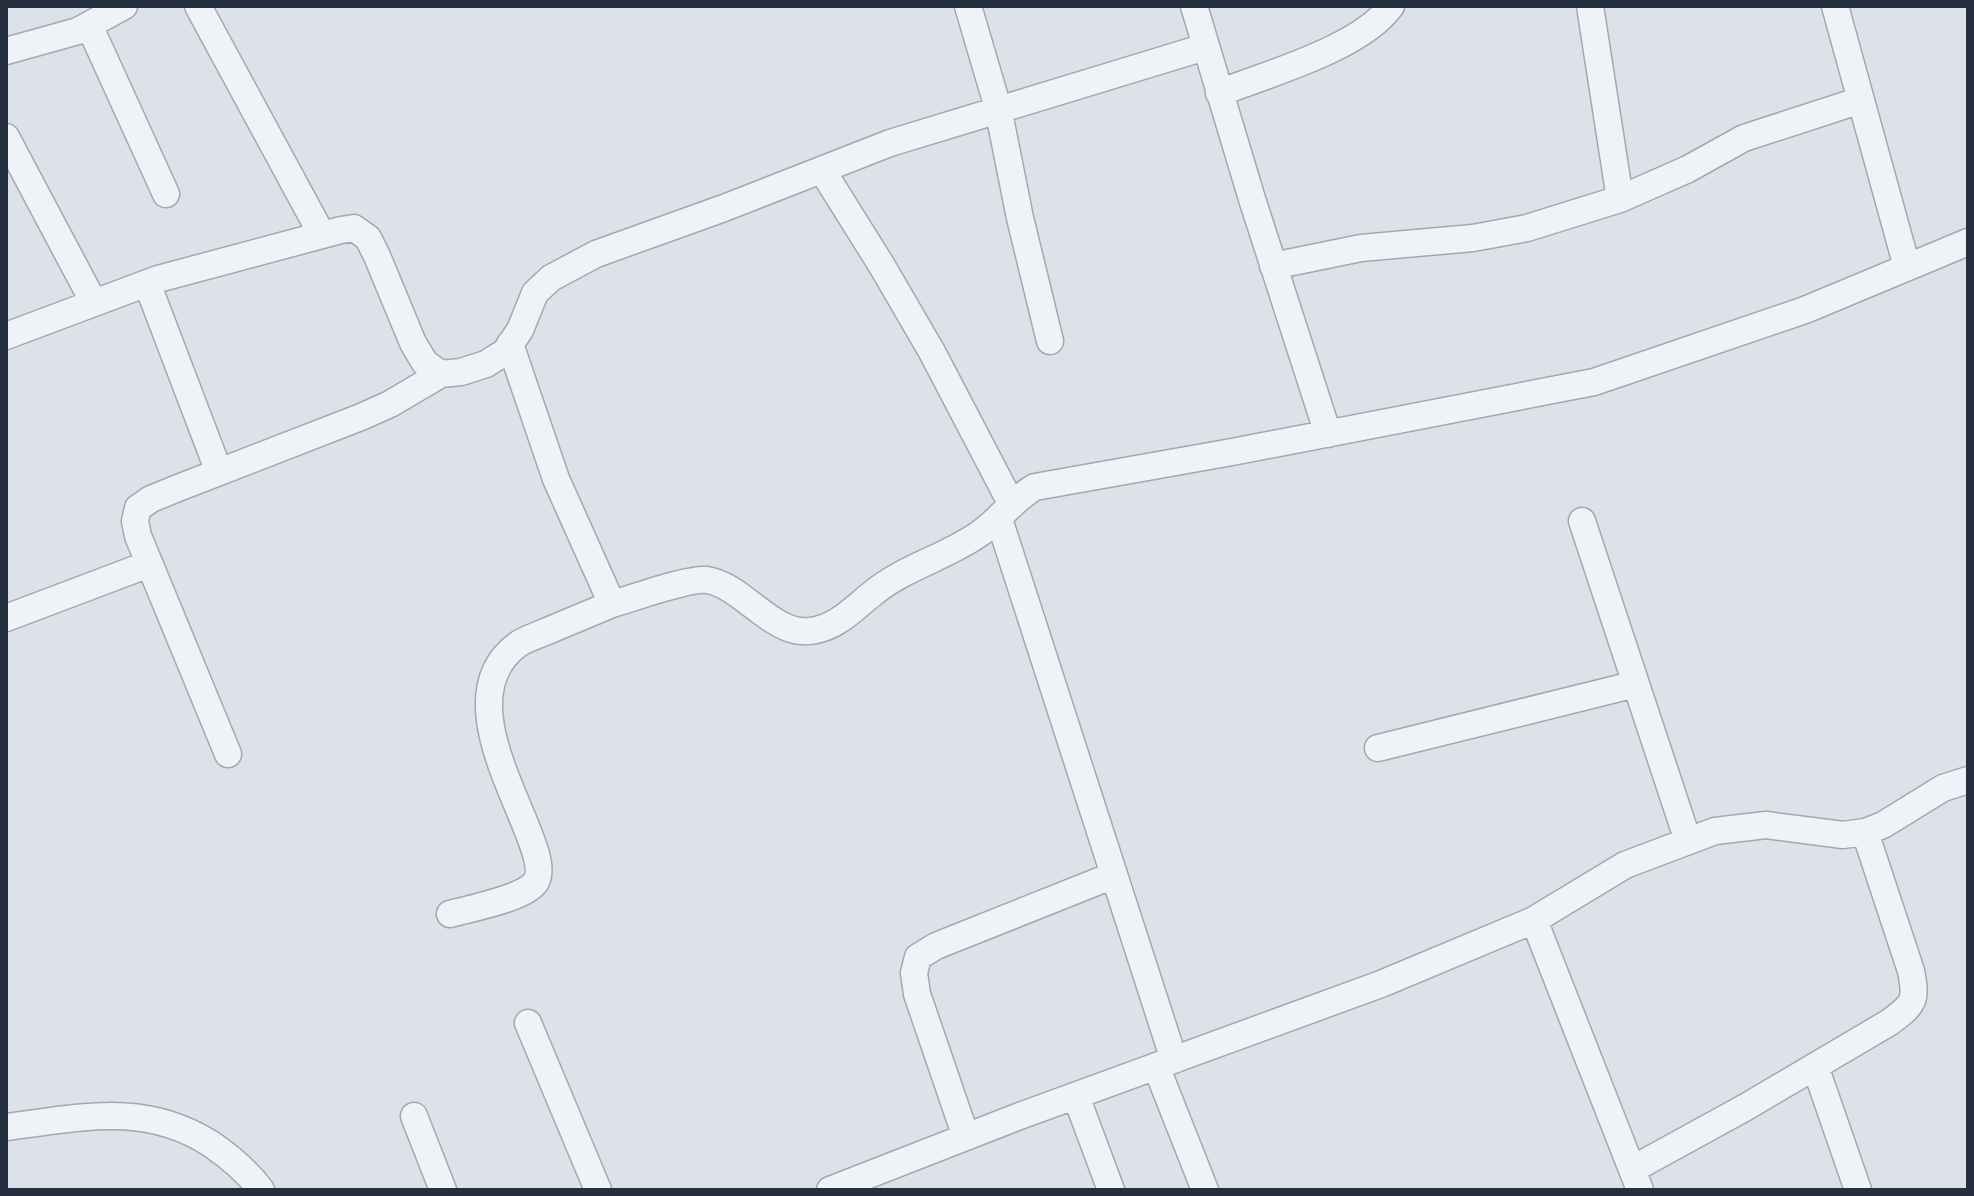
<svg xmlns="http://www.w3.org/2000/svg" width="1974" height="1196" font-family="'Public Sans',sans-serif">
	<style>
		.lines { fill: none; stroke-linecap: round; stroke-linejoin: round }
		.minor-casing { stroke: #a2a8b2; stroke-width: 29 }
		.minor { stroke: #eff2f6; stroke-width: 26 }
	</style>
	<rect width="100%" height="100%" fill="#dde1e8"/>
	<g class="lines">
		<defs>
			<path id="minor" d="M198 6 322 235
				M968 6 998 108 1020 218 1050 341
				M1194 6 1252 199 1328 434
				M1590 6 1620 199
				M1835 6 1907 267
				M89 25 166 194
				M6 51 78 31 124 6
				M1219 93C1268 74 1361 48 1391 6
				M6 137 94 303
				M822 170 882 266 932 352 1012 505
				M1273 266 1361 248 1473 238 1527 228 1620 199 1688 169 1744 138 1861 100
				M147 283 219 472
				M6 336 158 279 341 230 354 228 368 238 377 256 413 343 425 363 441 374 461 372 486 364 505 352 520 330 535 293 551 278 596 254 724 208 890 143 1205 47
				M510 344 556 479 612 604C634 598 687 578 707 580 742 585 773 636 810 631 836 628 852 610 872 594 904 567 945 558 979 534 1000 520 1013 499 1035 487L1232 452 1594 382 1805 310 1968 242
				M999 519 1174 1060
				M1582 521 1688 841
				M6 618 149 564
				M1378 748 1636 684
				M228 754 138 536 135 521 138 508 151 499 178 488 361 417 390 404 441 374
				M450 914C471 908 522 899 535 883 561 850 435 707 517 645 525 639 536 636 545 632 567 623 590 613 612 604
				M1534 920 1640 1190
				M528 1023 598 1190
				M1156 1066 1205 1190
				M1815 1066 1858 1190
				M1076 1096 1111 1190
				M414 1116 443 1190
				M6 1127C80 1118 144 1101 211 1144 230 1157 247 1171 261 1190
				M966 1137 917 994 914 973 918 957 936 946 1114 875
				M1633 1169 1746 1107 1890 1022C1914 1004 1917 1001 1911 971L1865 832
				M830 1190 1017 1117 1381 984 1534 920 1625 865 1715 831 1766 825 1843 835 1865 832 1883 825 1943 788 1968 780"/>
		</defs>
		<use href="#minor" class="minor-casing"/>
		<use href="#minor" class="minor"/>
	</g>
	<rect width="1974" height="1196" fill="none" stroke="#262f3f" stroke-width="16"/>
</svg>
